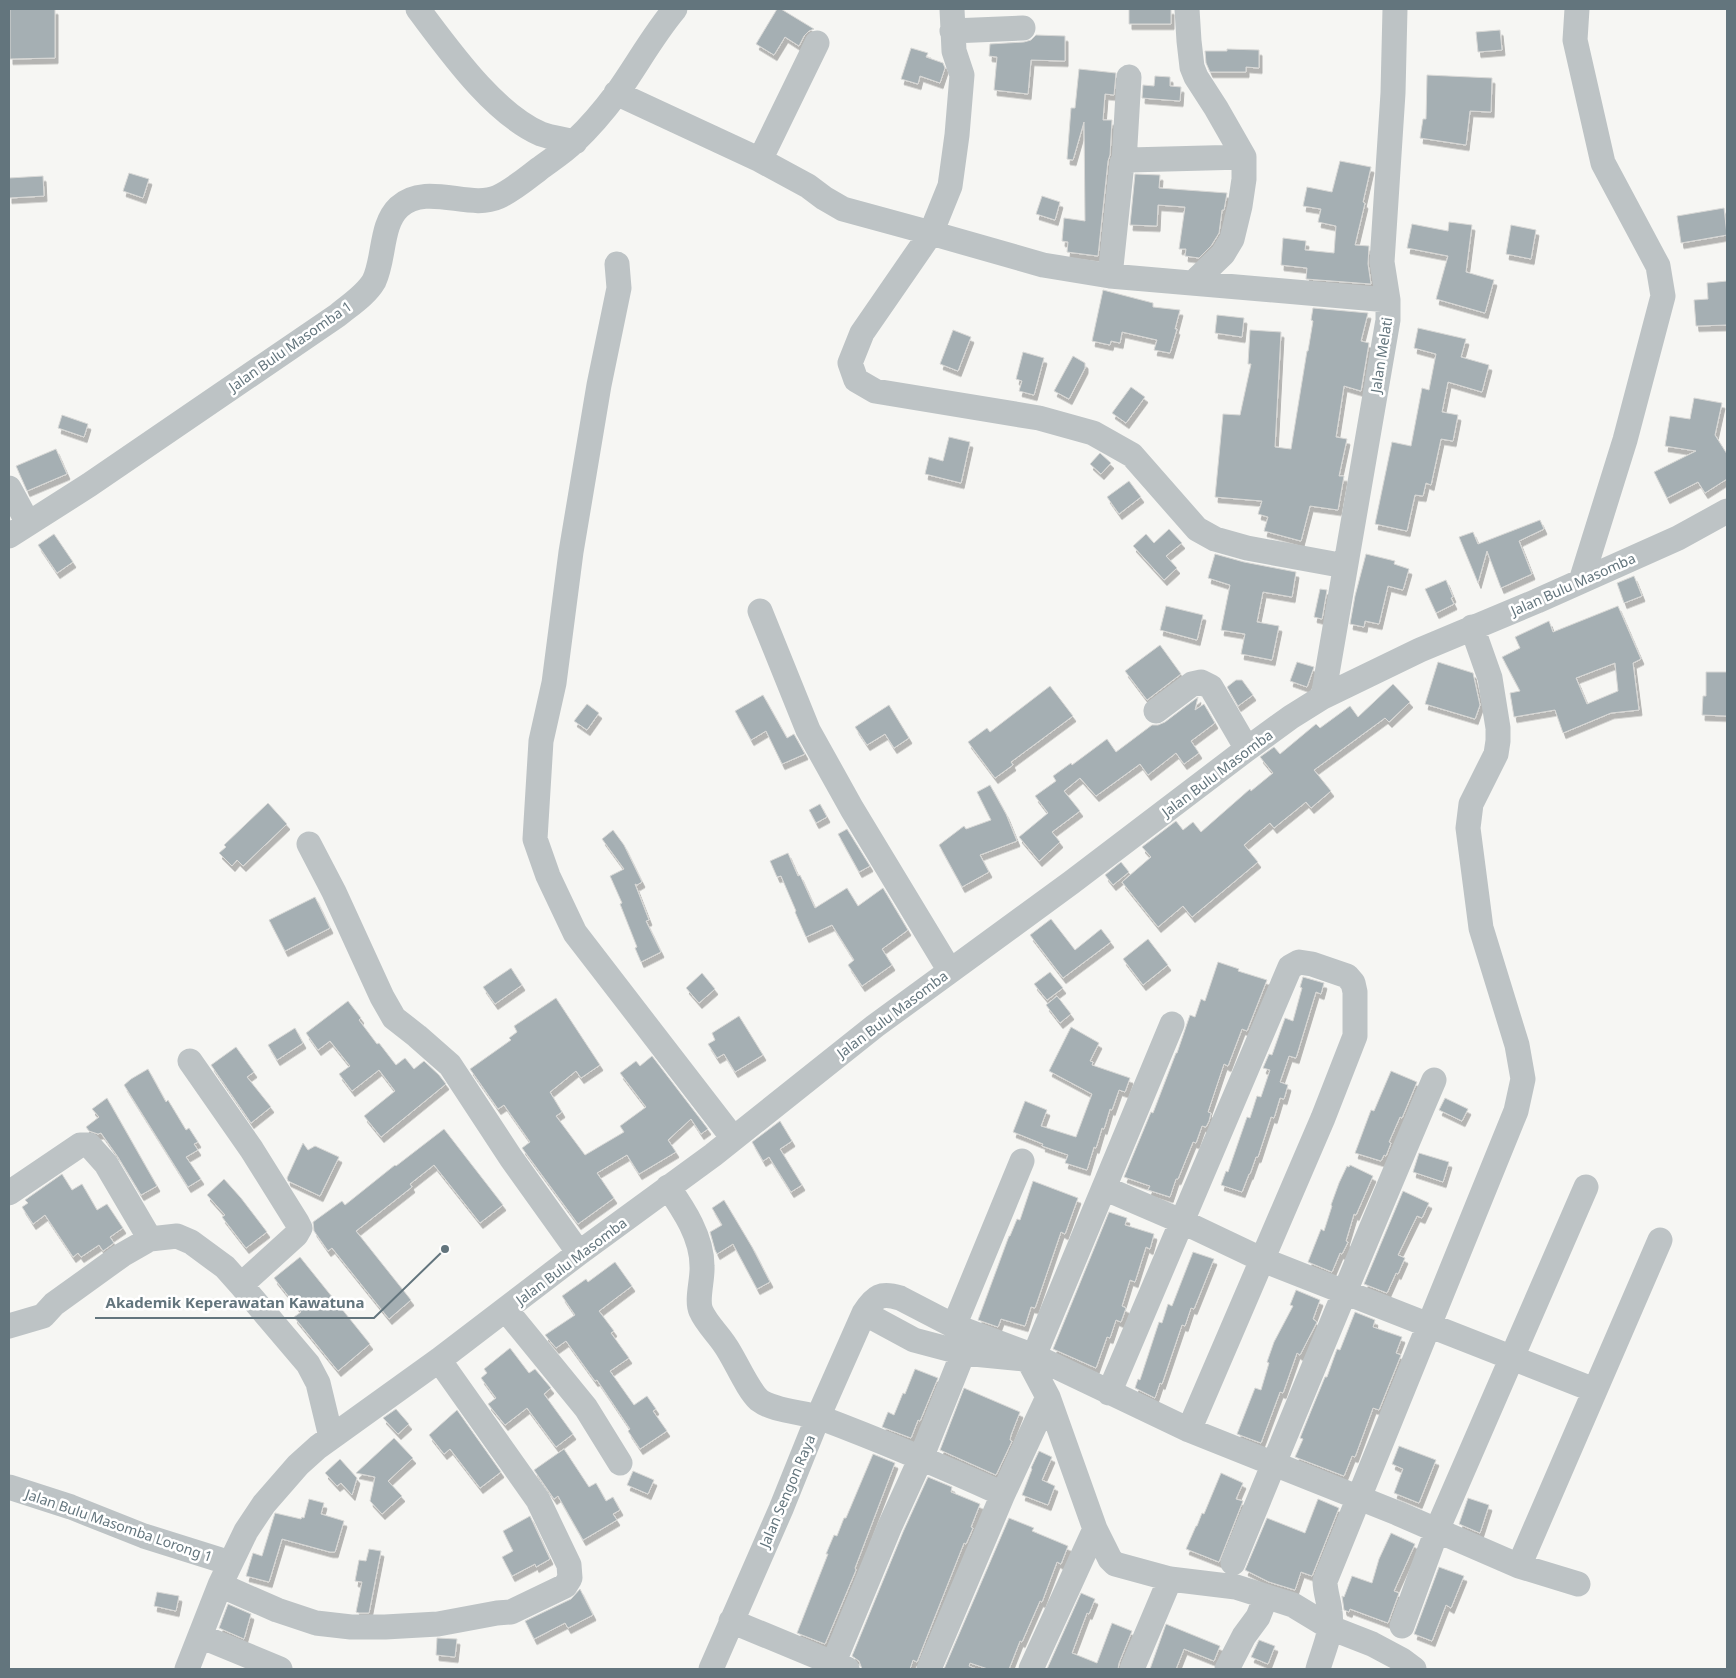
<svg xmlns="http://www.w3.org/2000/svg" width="1736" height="1678" font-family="'Noto Sans',sans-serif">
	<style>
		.building { fill: #a5afb3; stroke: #d8d8d6; fill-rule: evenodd; filter: url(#shadow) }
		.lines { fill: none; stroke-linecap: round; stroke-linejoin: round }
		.minor { stroke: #bdc3c5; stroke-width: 25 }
		.labels { text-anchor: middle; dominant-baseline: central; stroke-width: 5; stroke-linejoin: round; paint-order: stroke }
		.street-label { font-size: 14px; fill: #63757d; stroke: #fff }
		.leader { fill: none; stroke: #63757d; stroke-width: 2 }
		.callout-dot { fill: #63757d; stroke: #fff; stroke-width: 2 }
		.callout-label { font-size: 15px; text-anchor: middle; font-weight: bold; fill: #63757d; stroke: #fff; stroke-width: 5; stroke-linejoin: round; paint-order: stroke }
	</style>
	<defs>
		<filter id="shadow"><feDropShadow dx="3" dy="5.5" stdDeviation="0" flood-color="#0004"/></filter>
	</defs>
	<rect width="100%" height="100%" fill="#f6f6f3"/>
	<path class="building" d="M10 9H55V58L10 59Z
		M777 9H781L814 29 809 31 804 36 799 46 785 37 774 55 756 44Z
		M1129 9H1171V24H1129Z
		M1500 30 1502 50 1478 52 1476 32Z
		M1036 35 1065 36V61L1031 60 1028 94 994 90 997 57 989 56 990 44 1024 42 1031 40Z
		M911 48 928 53 926 57 943 63 945 68 940 83 920 76 918 84 901 79Z
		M1227 49 1259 50V68L1246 67V72H1210L1206 63 1205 51H1227Z
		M1079 69 1116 73 1114 95 1105 94 1103 120H1112L1110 155 1108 161 1098 256 1067 252 1068 242 1062 241 1064 218 1085 221 1084 122 1073 160 1067 159 1071 108H1075Z
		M1427 75 1492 78 1491 112 1470 111 1466 145 1420 138 1423 119H1426Z
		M1155 76 1170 77V86L1181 87 1180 101 1142 98 1143 85 1154 86Z
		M1340 161 1371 167 1363 202 1365 203 1355 245 1369 246 1368 264 1371 284 1306 279 1307 268 1281 265 1283 238 1306 241 1305 250 1334 253 1336 226 1318 222 1321 209 1303 206 1307 187 1332 192Z
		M129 173 149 179 143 198 123 191Z
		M1135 174 1160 175 1159 188 1227 193 1224 210H1222L1219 233 1211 246 1199 258 1185 256 1186 249H1179L1185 207 1158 205 1157 226 1130 225Z
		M43 176 44 196 9 198V178Z
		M1042 196 1060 202 1055 220 1036 214Z
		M1724 208 1727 235 1681 243 1677 216Z
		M1449 222 1472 225 1466 272 1494 280 1485 313 1436 299 1448 256 1407 248 1412 224 1448 231Z
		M1511 225 1536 230 1531 259 1506 254Z
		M1727 281V325L1696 326 1694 300 1708 299 1707 283Z
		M1103 290 1153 303V307L1180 310 1175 329H1177L1170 353 1154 350 1157 340 1122 332 1120 343 1111 341 1110 345 1092 341Z
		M1313 308 1368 313 1361 341 1369 343 1361 391 1344 386 1336 437 1347 439 1339 476H1344L1338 510 1310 506 1301 541 1264 531 1268 517 1258 514 1262 501 1215 497 1223 414 1240 415 1251 364H1248L1250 330 1281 332 1275 447 1291 449 1307 351H1308L1313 321 1311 320Z
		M1217 315 1244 318 1242 337 1215 333Z
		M1418 328 1466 339 1461 357 1489 365 1482 392 1448 382 1442 412 1458 415 1453 441 1441 439 1431 485 1426 483 1423 496 1415 495 1407 531 1375 524 1392 442 1411 446 1422 388 1429 390 1436 354 1414 348Z
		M953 330 971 337 958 371 940 364Z
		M1023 352 1044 358 1034 395 1019 391 1022 381 1016 379Z
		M1073 356 1085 363V368L1069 399 1054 391Z
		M1131 387 1145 397 1126 423 1112 413Z
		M1694 398 1722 403 1715 435 1727 454V479L1705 493 1698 482 1667 498 1654 472 1696 451 1665 446 1670 416 1690 419Z
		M62 415 88 424 84 437 58 428Z
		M949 437 970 442 961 483 925 474 929 457 943 461Z
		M56 449 67 474 27 491 16 466Z
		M1100 453 1111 463 1101 474 1090 464Z
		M1129 481 1141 497 1119 514 1107 497Z
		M1540 520 1544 529 1519 541 1532 574 1501 588 1487 551 1478 583 1459 537 1473 532 1478 544Z
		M1169 529 1182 543 1166 556 1177 568 1164 580 1133 546 1146 534 1154 543Z
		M54 534 73 562 57 573 38 545Z
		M1215 554 1244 562 1296 572 1292 597 1263 592 1257 622 1279 626 1272 660 1241 654 1245 634 1221 630 1230 585 1208 578Z
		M1366 554 1395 561 1394 564 1409 569 1403 590 1388 586 1379 624 1365 621 1364 627 1350 624 1355 596Z
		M1634 576 1642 596 1624 603 1617 583Z
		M1446 580 1453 597 1451 598 1454 604 1436 613 1425 589Z
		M1320 589 1327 590 1322 619 1314 617Z
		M1166 606 1203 615 1197 640 1160 630Z
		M1618 606 1641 659 1633 663 1639 710 1611 713 1563 733 1555 710 1514 717 1510 693 1520 691 1502 657 1520 648 1515 637 1549 621 1553 632ZM1615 663 1618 691 1587 704 1576 678Z
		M1160 645 1181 674 1147 700 1125 671Z
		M1297 662 1314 667 1307 687 1290 681Z
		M1438 662 1473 673 1480 705 1475 719 1425 704Z
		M1706 672H1727V716L1702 715 1703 696H1706Z
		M1236 680H1242L1253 695 1238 706 1227 687Z
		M1393 684 1410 702 1389 722 1385 718 1314 770 1331 791 1311 808 1306 802 1274 828 1270 823 1244 845 1258 862 1192 917 1183 906 1158 927 1122 882 1151 857 1142 847 1176 821 1183 830 1193 822 1201 832 1250 789 1251 791 1273 773 1260 757 1274 747 1280 754 1316 724 1320 728 1350 706 1358 717Z
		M1050 686 1073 716 1011 762 1013 765 995 778 968 742 987 728 990 732Z
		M763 695 787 738 794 734 805 754 782 764 766 731 751 740 735 711Z
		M1198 697 1195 710 1204 704 1215 723 1191 741 1199 753 1184 764 1176 753 1148 775 1140 764 1096 796 1080 778 1064 791 1080 811 1052 832 1060 842 1039 861 1019 837 1048 813 1035 796 1056 781 1053 776 1071 763 1072 765 1107 739 1116 752 1152 725H1158L1165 722Z
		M587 704 599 713 587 730 574 721Z
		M889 705 909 738 894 748 885 734 867 745 855 727Z
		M990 785 1006 814 1017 841 980 855 989 872 962 887 939 845 964 826 966 829 991 820 977 792Z
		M268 803 287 824 243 866 237 860 232 866 219 853 226 847 224 845Z
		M820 804 827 817 816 823 809 810Z
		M847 829 870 866 859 872 838 834Z
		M613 830 624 845 642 882 637 885 635 884 649 920 646 921 661 952 641 962 635 948 637 947 620 904 622 903 610 876 624 869 602 839Z
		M788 853 798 876 800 875 815 908 847 888 858 906 883 888 908 930 882 949 892 965 862 986 848 965 854 960 832 925 806 937 795 912 796 911 781 876 777 877 770 861Z
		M1121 862 1129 872 1113 885 1105 875Z
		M315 897 330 928 285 951 269 920Z
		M1051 919 1075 950 1101 929 1111 942 1063 978 1030 935Z
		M1148 939 1168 965 1143 985 1123 959Z
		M1218 962 1239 969 1238 971 1267 980 1247 1031 1242 1029 1228 1066 1224 1064 1208 1112 1211 1113 1209 1121 1206 1127 1202 1126 1196 1143 1193 1142 1178 1179H1176L1170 1197 1148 1190 1150 1186 1124 1177 1151 1112 1153 1113 1176 1053H1177L1190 1015 1195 1017 1201 999 1205 1001Z
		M511 968 522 985 495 1004 483 987Z
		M1050 972 1063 988 1047 1000 1034 984Z
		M702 973 715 989 699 1003 686 988Z
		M1303 977 1324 983 1321 994 1316 992 1296 1058 1289 1056 1280 1082 1288 1085 1284 1099 1280 1098 1274 1118 1271 1117 1258 1157H1256L1250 1174H1249L1242 1192 1221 1185 1226 1171 1228 1172 1247 1117 1250 1118 1257 1096 1261 1097 1270 1070 1263 1068 1269 1054 1272 1055 1285 1018 1293 1021 1302 988 1300 987Z
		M1057 996 1071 1014 1060 1023 1046 1005Z
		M556 998 600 1065 581 1078 576 1071 550 1092 562 1112 556 1116 585 1155 624 1132 620 1126 646 1107 620 1073 636 1061 640 1066 652 1056 708 1129 701 1134 691 1119 668 1140 676 1152 639 1174 627 1155 597 1173 614 1198 578 1224 522 1148 530 1142 504 1105 498 1109 470 1069 511 1040 509 1038 517 1032 514 1026Z
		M348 1001 361 1018 359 1020 377 1044 379 1043 396 1065 405 1058 414 1069 424 1061 439 1075 446 1084 381 1137 364 1116 395 1091 379 1070 352 1091 339 1074 350 1066 330 1041 318 1050 306 1033Z
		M739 1016 763 1055 735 1072 724 1054 717 1058 708 1044 715 1040 712 1033Z
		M1071 1027 1099 1043 1090 1061 1093 1062 1092 1065 1130 1078 1125 1092 1119 1090 1112 1110 1110 1109 1104 1129 1102 1128 1096 1148 1094 1147 1087 1170 1065 1163 1068 1155 1042 1146 1043 1144 1013 1132 1025 1101 1047 1110 1041 1126 1076 1137 1092 1094 1049 1071Z
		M295 1028 303 1043 277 1060 268 1045Z
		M236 1047 254 1072 247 1077 271 1107 251 1123 211 1065Z
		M148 1069 166 1102 168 1100 186 1130 189 1128 198 1142 194 1144 198 1150 186 1157 201 1179 188 1187 124 1085 131 1079Z
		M1391 1071 1417 1082 1402 1118 1400 1117 1389 1142 1391 1143 1386 1156 1384 1155 1381 1161 1355 1153 1371 1110 1374 1111Z
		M107 1098 157 1186 141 1195 118 1157 101 1133 98 1134 89 1131 86 1127 99 1117 92 1109Z
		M1445 1098 1468 1109 1462 1121 1439 1110Z
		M780 1121 792 1141 780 1149 802 1185 791 1192 769 1157 763 1161 752 1142Z
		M444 1129 503 1205 480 1223 434 1165 410 1184 412 1187 356 1231 411 1300 389 1319 332 1248 328 1251 314 1231 313 1222 342 1201 345 1205 395 1165 396 1166Z
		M303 1143 308 1150 315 1146 339 1157 320 1196 288 1181 287 1178Z
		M1419 1153 1449 1162 1443 1182 1413 1172Z
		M1350 1165 1373 1176 1356 1215 1354 1214 1346 1241 1348 1242 1342 1254 1340 1253 1332 1272 1308 1262 1321 1229 1324 1231 1332 1206 1331 1205 1339 1183 1347 1166 1349 1167Z
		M62 1174 72 1190 82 1184 97 1210 107 1204 123 1228 110 1237 114 1243 103 1251 99 1245 81 1257 78 1253 73 1257 45 1215 33 1224 22 1207 28 1203 25 1200Z
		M224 1179 241 1198 267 1232 246 1248 222 1217 225 1215 207 1195Z
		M1033 1181 1078 1198 1065 1234 1061 1232 1035 1308 1031 1307 1025 1326 1001 1319 998 1327 978 1320 1009 1236H1010L1017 1219 1020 1220Z
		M1403 1191 1429 1203 1422 1218 1417 1216 1398 1255 1405 1258 1398 1274 1396 1273 1387 1293 1364 1284Z
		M724 1200 752 1247 770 1282 757 1289 733 1244 717 1254 715 1250 710 1232 722 1225 712 1208Z
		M1109 1212 1127 1218 1125 1225 1154 1234 1150 1249 1146 1247 1135 1282 1130 1280 1122 1306 1126 1308 1121 1322 1116 1320 1110 1338 1107 1337 1096 1368 1053 1349Z
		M1193 1252 1214 1259 1194 1309 1191 1308 1185 1326 1182 1325 1162 1384 1160 1383 1155 1398 1135 1388 1138 1379 1140 1380 1159 1322 1162 1323 1168 1304 1172 1306Z
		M300 1257 370 1344 338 1371 294 1317 301 1312 274 1278Z
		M615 1262 632 1286 599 1311 614 1331 611 1333 629 1358 610 1371 634 1405 647 1396 656 1409 653 1411 667 1431 640 1449 628 1431 630 1429 597 1380 595 1381 566 1341 556 1348 545 1335 575 1315 562 1296 586 1279 588 1282Z
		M1296 1290 1320 1300 1313 1319 1317 1322 1300 1355 1297 1353 1283 1393 1280 1392 1261 1443 1237 1434 1255 1388 1261 1390 1269 1363 1267 1362 1274 1342 1293 1306 1290 1305Z
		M1355 1312 1375 1320 1373 1327 1402 1337 1396 1353 1401 1355 1379 1410 1373 1408 1355 1457 1352 1456 1344 1476 1295 1457 1303 1439 1300 1438 1313 1406 1325 1377H1327L1337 1349 1340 1350Z
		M510 1348 529 1373 535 1369 551 1388 544 1394 573 1434 556 1447 527 1408 505 1425 488 1404 496 1398 481 1378 487 1373 484 1369Z
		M915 1369 938 1378 920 1421 918 1420 911 1438 882 1427 888 1412 894 1415 903 1393 905 1394Z
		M964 1388 1020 1412 1011 1435 1010 1440 1012 1441 996 1475 940 1450Z
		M396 1409 409 1424 398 1434 383 1418Z
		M457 1410 501 1472 480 1488 450 1449 444 1454 429 1435Z
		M394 1438 413 1458 388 1481 402 1496 382 1514 370 1501 375 1477 356 1473Z
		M1399 1446 1436 1460 1419 1503 1394 1493 1403 1469 1392 1464Z
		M564 1449 589 1487 596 1483 606 1501 613 1497 620 1510 613 1514 617 1520 583 1540 558 1496 554 1499 534 1470Z
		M1039 1451 1052 1457 1042 1480 1055 1486 1048 1505 1022 1495 1032 1469 1031 1468Z
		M873 1454 895 1463 855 1568 856 1570 825 1644 797 1633 828 1554H826L834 1535 837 1536 844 1518H846Z
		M340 1459 357 1478 352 1495 341 1483 337 1486 325 1473Z
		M633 1471 654 1480 648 1494 627 1485Z
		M1221 1473 1243 1483 1236 1499 1243 1501 1219 1562 1186 1549 1196 1526H1197L1202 1513 1204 1514Z
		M928 1477 952 1487 951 1492 980 1504 971 1527 973 1528 966 1544 964 1543 917 1662 913 1660 910 1669H862L859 1661 852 1656 903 1532Z
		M1468 1498 1489 1505 1480 1533 1459 1524Z
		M309 1499 324 1503 321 1514 344 1521 335 1552H330L282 1539 269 1582 246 1576 253 1553 262 1556 275 1513 301 1519 302 1517 304 1518Z
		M1318 1499 1339 1508 1312 1576 1301 1572 1295 1590 1269 1582 1245 1570 1267 1518 1305 1533Z
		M530 1516 550 1559 536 1567 535 1564 512 1576 502 1557 513 1551 503 1531Z
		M1009 1518 1034 1528 1032 1531 1068 1546 1061 1564 1057 1562 1042 1602 1040 1601 1022 1642 1020 1641 1009 1669H988L970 1663 969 1666 976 1669H944Z
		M1391 1533 1415 1544 1394 1591 1399 1593 1388 1623 1350 1609 1349 1612 1344 1610 1342 1596 1344 1597 1352 1576 1372 1583 1379 1559Z
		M369 1549 381 1551 369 1613H359L356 1612 362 1582 355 1581 359 1560 366 1561Z
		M1439 1567 1464 1576 1451 1608 1446 1605 1432 1641 1414 1634Z
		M580 1589 593 1615 568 1628 565 1623 534 1639 525 1621 571 1599Z
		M157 1592 179 1596 176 1611 154 1606Z
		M1081 1593 1095 1599 1089 1614 1087 1613 1072 1653 1097 1663 1112 1623 1132 1631 1119 1663 1118 1669H1047Z
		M228 1604 251 1614 244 1639 219 1628Z
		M1166 1624 1220 1646 1214 1661 1184 1649 1176 1669H1150Z
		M437 1638 457 1639 455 1657 436 1655Z
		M1259 1640 1275 1646 1268 1664 1251 1657Z"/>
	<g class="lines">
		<path class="minor" d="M418 9C449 50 493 113 541 134 552 138 564 139 575 142
			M952 9 954 51 962 75 957 135 950 186 931 233 1043 265 1110 276 1388 300
			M1187 9 1189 41 1192 67 1196 77 1216 108 1244 157V179L1240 206 1232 239 1223 254 1194 282
			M1577 9 1575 40 1603 163 1658 266 1663 296 1625 440 1581 581
			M952 31 1023 28
			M616 93 760 160 808 186 824 198 843 209 931 233 862 333 850 363 856 380 875 391 1039 418 1093 433 1132 455 1197 529 1215 539 1247 548 1345 566
			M760 160 817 43
			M1124 162 1129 77
			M617 264 619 288 599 385 571 552 554 683 541 741 535 839 548 876 575 933 733 1138
			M1110 276 1122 163 1129 160 1244 157
			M9 488 28 523
			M9 536 89 485 338 315C350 305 366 295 374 281 385 258 380 225 399 207 426 182 470 210 498 197 513 190 526 179 539 169 551 160 564 152 575 141 590 127 605 109 617 93 637 65 653 35 675 9
			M760 611 808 730 852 809 950 971
			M1323 697 1388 320V300L1382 262 1393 93 1395 9
			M1156 711 1192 684 1201 682 1211 687 1247 749
			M309 844 334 892 382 997 394 1018 417 1036 450 1065 511 1158 579 1253
			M668 1187C684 1210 702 1237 702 1266 703 1279 696 1300 701 1311 706 1323 718 1334 725 1345 735 1359 747 1389 759 1400 773 1411 804 1412 821 1418 882 1441 943 1467 1003 1494
			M1104 1188 1183 1222 1263 1260 1594 1390
			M9 1193 80 1145H89L106 1164 150 1239
			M241 1285 308 1364 318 1383 331 1437
			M506 1310 586 1408 620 1463
			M864 1313 914 1340 963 1353 1024 1359 1030 1363 1048 1397 1095 1529 1110 1559 1115 1564 1170 1579 1236 1587 1293 1605 1331 1628 1372 1644 1402 1660 1414 1669
			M9 1326 43 1316 54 1304 122 1255 150 1239 177 1236 191 1242 225 1267 241 1285 296 1235 300 1228 297 1222 252 1150 190 1061
			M954 1326 1022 1161
			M1034 1356 1172 1024
			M1109 1393 1290 967 1299 962 1312 964 1347 976 1353 983 1355 992V1036L1323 1118 1189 1430
			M9 1487 71 1507 144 1536 230 1563
			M1233 1563C1299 1402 1365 1241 1434 1080
			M1519 1566 1660 1240
			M220 1585 277 1610 316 1623 351 1627H385L438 1624 497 1613 511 1612 565 1586 570 1578 569 1565 538 1500 439 1360
			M731 1621 847 1669
			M1402 1626 1437 1530 1586 1187
			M200 1636 280 1669
			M187 1669 220 1585 246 1531 264 1504 298 1465 318 1447 439 1360 579 1253 713 1155 875 1026 1072 882 1247 749 1291 717 1323 697 1420 650 1537 601 1678 538 1727 511
			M711 1669 781 1509 818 1417 864 1313C875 1296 881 1292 900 1298L954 1326 1034 1356 1189 1430 1397 1513 1519 1566 1578 1584
			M831 1669 890 1526 921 1458 963 1353
			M929 1669 1003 1494 1048 1397
			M1031 1669 1095 1529
			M1132 1669 1170 1579
			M1227 1669 1244 1636 1258 1617 1266 1597
			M1318 1669C1323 1651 1333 1631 1330 1612 1329 1601 1325 1592 1325 1581L1516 1111 1523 1079 1517 1045 1481 928 1468 828 1471 804 1496 754 1498 741V728L1490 678 1472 627"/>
	</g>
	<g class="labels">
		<g class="street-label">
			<text transform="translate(290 346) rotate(-35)">Jalan Bulu Masomba 1</text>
			<text transform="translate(1381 355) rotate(-81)">Jalan Melati</text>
			<text transform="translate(1573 584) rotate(-24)">Jalan Bulu Masomba</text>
			<text transform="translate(1217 773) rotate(-37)">Jalan Bulu Masomba</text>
			<text transform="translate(892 1014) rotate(-37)">Jalan Bulu Masomba</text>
			<text transform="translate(571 1261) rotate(-37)">Jalan Bulu Masomba</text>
			<text transform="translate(787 1491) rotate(-67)">Jalan Sengon Raya</text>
			<text transform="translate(119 1525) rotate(19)">Jalan Bulu Masomba Lorong 1</text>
		</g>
	</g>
	<path class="leader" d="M445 1249L374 1318H95"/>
	<circle class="callout-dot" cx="445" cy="1249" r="5"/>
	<g class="callout-label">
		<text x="235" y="1308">Akademik Keperawatan Kawatuna</text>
	</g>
	<rect width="1736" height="1678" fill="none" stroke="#63757d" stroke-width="20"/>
</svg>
